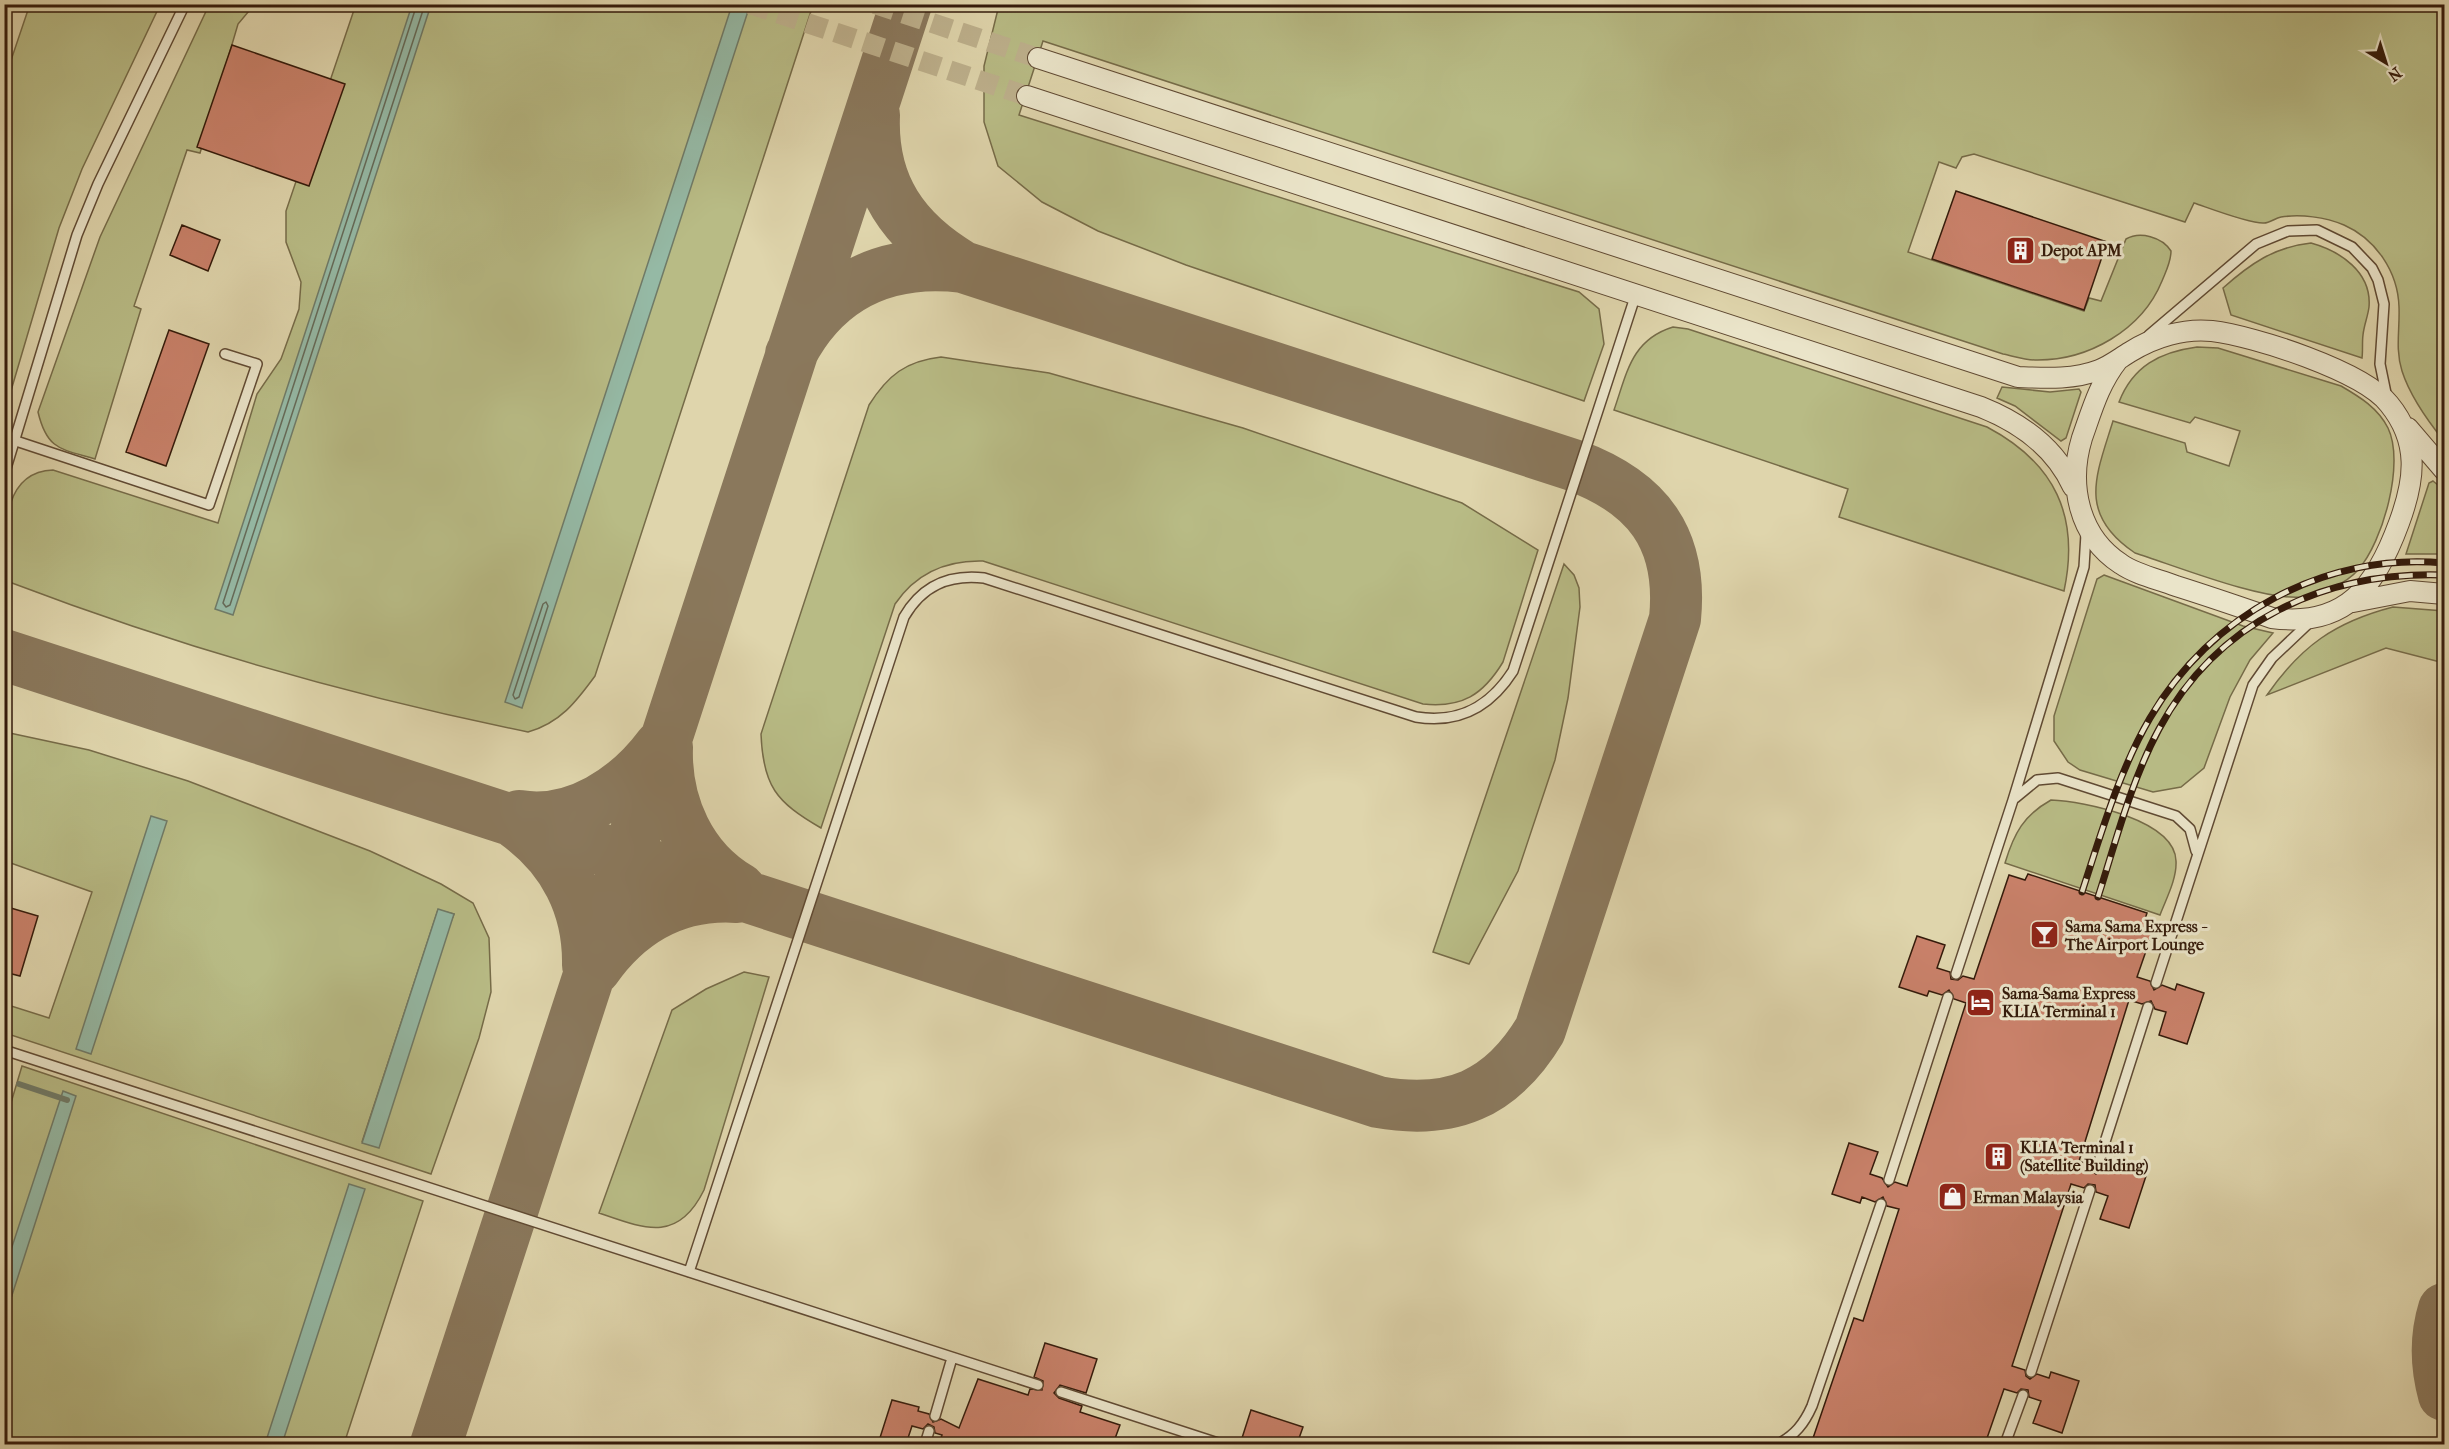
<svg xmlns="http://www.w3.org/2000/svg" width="2449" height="1449" font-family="'IM FELL French Canon',serif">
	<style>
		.green { fill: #b8bb85; stroke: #766b48; stroke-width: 1.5; fill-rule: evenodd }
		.water { fill: #95b9a5; stroke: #6f7a67; stroke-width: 1.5 }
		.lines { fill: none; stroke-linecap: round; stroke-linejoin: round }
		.shore { stroke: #656a58; stroke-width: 1.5 }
		.stream { stroke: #6f7a67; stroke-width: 6 }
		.taxiway { stroke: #8a785c; stroke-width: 52 }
		.building { fill: #c9816a; stroke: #351b0b; stroke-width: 1.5 }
		.street-tunnel { stroke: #bdb08c; stroke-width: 20; stroke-dasharray: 20 10; stroke-linecap: butt }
		.lane-casing { stroke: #604a33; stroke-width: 12 }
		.street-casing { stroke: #604a33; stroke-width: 22 }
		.lane { stroke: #eae4c9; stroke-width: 9 }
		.street { stroke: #eae4c9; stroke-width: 20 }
		.rail-casing { stroke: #351b0b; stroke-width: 7 }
		.rail { stroke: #eae4c9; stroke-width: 4.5; stroke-dasharray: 14; stroke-linecap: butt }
		.labels { text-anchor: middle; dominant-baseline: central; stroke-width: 6; stroke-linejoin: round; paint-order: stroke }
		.poi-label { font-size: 16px; font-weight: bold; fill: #351b0b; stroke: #eae4c9; text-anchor: start }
	</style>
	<rect width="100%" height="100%" fill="#dfd5ac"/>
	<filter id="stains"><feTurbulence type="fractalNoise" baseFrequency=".00333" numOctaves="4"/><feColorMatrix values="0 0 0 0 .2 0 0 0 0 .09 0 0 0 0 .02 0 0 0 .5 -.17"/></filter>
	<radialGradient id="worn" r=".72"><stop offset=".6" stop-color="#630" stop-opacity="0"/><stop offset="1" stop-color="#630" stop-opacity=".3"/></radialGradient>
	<path class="green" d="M30 4 160 5 82 169 59 228 5 411V78Z
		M209 5H254L238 24 200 153 187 150 134 306 141 309 95 459C61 449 47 450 38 412L100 237Z
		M348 5H813L595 676C576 702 560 723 528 732 352 696 180 647 12 583L5 577C5 535 0 472 53 470L218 523 257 394 281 359 299 309 301 282 286 242V211L355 7Z
		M999 5H2444V441C2427 420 2410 396 2402 371 2395 349 2400 329 2399 307 2398 272 2376 239 2344 225 2325 217 2301 214 2281 217 2275 218 2270 223 2264 223 2250 224 2209 208 2194 203L2185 222 1974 154 1962 157 1956 168 1939 162 1908 252 2084 311 2089 298 2101 301 2126 239C2140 231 2162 237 2171 251 2171 262 2166 271 2162 281 2142 330 2088 361 2035 360 2025 360 2013 356 2003 354L1043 41 1019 115 1579 292 1599 309 1604 344 1584 401 1186 265 1098 231 1042 202 998 166 984 122V66Z
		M2311 243C2340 251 2372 272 2369 307 2368 316 2364 325 2363 335 2362 342 2363 351 2362 358L2231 315 2223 288C2250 264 2274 247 2311 243Z
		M1673 327 1688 329 1987 427C2055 463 2080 516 2064 591L1839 517 1848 489 1614 410C1627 373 1631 340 1673 327Z
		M2197 347 2218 348 2341 386C2360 397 2378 408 2388 428 2405 463 2383 542 2358 570 2346 584 2321 594 2302 597 2263 601 2176 566 2135 553 2077 514 2096 476 2113 421L2185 443 2187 452 2229 466 2240 431 2195 417 2190 423 2119 402C2133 366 2160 352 2197 347Z
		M941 357 1049 373 1243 428 1462 503 1538 550 1503 662C1483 695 1462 708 1423 704L983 561C945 560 916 573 895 604L821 828C776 802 763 786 761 734L869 405C888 375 906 361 941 357Z
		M2002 387 2050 392 2079 389 2081 392 2066 438 2061 441 2015 406 1997 398Z
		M2433 481 2444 490V554H2406L2429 483Z
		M1564 564 1574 575 1579 588 1580 607 1568 698 1555 760 1518 871 1469 964 1433 952Z
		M2104 575 2243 626 2273 633 2250 660 2230 697 2204 768 2181 787 2153 792 2080 770 2068 762 2054 741V716L2097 579Z
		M2393 607 2444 611V663L2386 648 2267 695C2301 646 2335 622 2393 607Z
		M5 732 89 750 188 781 370 851 441 884 473 903 489 938 491 992 479 1038 431 1174 5 1033V1004L49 1018 92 892 5 861ZM438 910 454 914 362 1142Z
		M2051 800C2084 801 2175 820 2176 861 2177 879 2166 899 2160 915L2005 863C2014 833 2024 815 2051 800Z
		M744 972 769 977 704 1190C678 1243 645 1229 599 1213L672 1010 706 989Z
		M22 1066 423 1201 344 1444H5L4 1126Z"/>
	<path class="water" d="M412 5H431L233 615 215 609Z
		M732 5H750L522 708 505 702Z
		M151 816 167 821 91 1054 76 1049Z
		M438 909 454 914 379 1148 362 1143Z
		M63 1091 76 1096 5 1317V1268Z
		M349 1184 365 1189 282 1444H265Z"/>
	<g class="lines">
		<path class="shore" d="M417 4 223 603 226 607 230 605 425 4
			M546 602 548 606 519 697 515 699 513 695 543 604Z"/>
		<path class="stream" d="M19 1084 67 1100"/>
		<path class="taxiway" d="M874 115C871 186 904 232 963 267
			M4 655 1378 1102C1451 1115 1501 1095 1540 1030L1675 619C1683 538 1647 492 1573 465L963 267C887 258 827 285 791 354
			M667 747C665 804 690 860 740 889
			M519 816C575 825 628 789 660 746
			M517 824C564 858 589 907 588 965
			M595 969C629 921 676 893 737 897
			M2444 1309C2435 1338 2436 1366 2444 1395
			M436 1444 906 4"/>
	</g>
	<path class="building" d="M232 45 345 84 309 186 197 147Z
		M1956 191 2107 242 2084 310 1932 259Z
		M182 225 220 240 208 271 170 255Z
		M169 330 209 344 166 466 126 452Z
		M2028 874 2147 913 2144 922 2155 925 2137 977 2150 981 2154 990 2162 985 2175 990 2177 984 2204 993 2187 1044 2159 1035 2166 1012 2155 1009 2151 1001 2142 1004 2129 1000 2079 1161 2091 1165 2092 1171 2096 1174 2103 1169 2116 1173 2119 1167 2146 1176 2129 1228 2100 1219 2108 1196 2096 1192 2095 1185 2088 1184 2084 1188 2071 1184 2012 1366 2025 1370 2026 1376 2030 1379 2037 1374 2049 1378 2051 1372 2079 1381 2062 1433 2033 1423 2041 1401 2029 1397 2028 1390 2021 1389 2017 1393 2004 1389 1985 1444H1811L1854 1318 1863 1321 1899 1209 1887 1206 1883 1197 1875 1202 1862 1197 1860 1203 1832 1194 1849 1143 1878 1152 1870 1174 1882 1178 1888 1187 1895 1182 1907 1186 1966 1003 1954 999 1949 990 1942 995 1929 991 1927 996 1899 987 1917 936 1945 945 1937 968 1950 972 1951 979 1958 980 1963 976 1974 979 2009 875 2025 880Z
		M4 906 38 916 20 976 4 972Z
		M1045 1343 1097 1359 1086 1393 1060 1385 1054 1393 1059 1398 1082 1406 1080 1412 1120 1425 1113 1444H939L942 1435 935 1433 934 1427 928 1424 923 1429 912 1426 906 1444H878L892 1400 919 1407 918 1411 929 1414 933 1422 941 1419 959 1428 978 1379 1028 1395 1030 1389 1042 1390 1043 1381 1034 1377Z
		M1251 1410 1303 1427 1297 1444H1247L1248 1440 1242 1438Z"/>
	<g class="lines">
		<path class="street-tunnel" d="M750 4 1027 96
			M875 4 1038 58"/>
		<defs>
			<path id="lane" d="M2149 335 2256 244 2288 231 2317 230 2352 247 2372 268 2378 280 2384 304 2380 364 2387 398
				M16 441 209 505 257 364 225 354
				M4 475 77 235 98 184 185 4
				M2015 798 2037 780 2058 778 2176 816 2190 829 2196 851
				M1956 974 2013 800 2084 567 2086 534
				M2156 983 2253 685 2272 658 2309 623
				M4 1050 1038 1385
				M2097 1167 2148 1007
				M1889 1180 1948 997
				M689 1272 904 617C922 586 948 574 984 578L1416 717C1459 724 1490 707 1513 671L1636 294
				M2031 1372 2090 1190
				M1061 1392 1221 1444
				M935 1416 952 1358
				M925 1444 929 1431
				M1778 1444C1795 1435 1804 1424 1812 1406L1881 1204
				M2005 1444 2023 1395"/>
			<path id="street" d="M1038 58 2018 377C2044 378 2073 380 2099 370 2110 366 2120 358 2130 352 2154 337 2184 328 2212 331 2254 336 2363 371 2389 404 2420 442 2415 480 2399 523 2376 586 2346 628 2272 618 2240 607 2208 596 2176 586 2158 579 2137 575 2121 564 2078 536 2068 484 2082 438 2092 410 2099 384 2118 360
				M1027 96 1981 407C2021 423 2055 447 2073 487
				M2408 428 2444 470
				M2353 602 2410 591 2444 594"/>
		</defs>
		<use href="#lane" class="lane-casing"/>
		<use href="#street" class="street-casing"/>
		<use href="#lane" class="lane"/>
		<use href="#street" class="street"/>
		<defs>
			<path id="rail" d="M2082 892C2101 834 2119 771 2150 718 2210 615 2325 552 2444 563
				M2098 897C2116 841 2131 781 2159 729 2217 621 2325 571 2444 575"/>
		</defs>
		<use href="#rail" class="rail-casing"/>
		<use href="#rail" class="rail"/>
	</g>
	<defs>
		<symbol id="building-square" viewBox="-11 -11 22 22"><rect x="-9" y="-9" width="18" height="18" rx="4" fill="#8f2418" stroke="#eae4c9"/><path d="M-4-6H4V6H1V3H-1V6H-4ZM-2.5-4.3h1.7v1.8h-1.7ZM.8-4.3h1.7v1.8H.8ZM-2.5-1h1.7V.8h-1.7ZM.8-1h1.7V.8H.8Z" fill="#fff"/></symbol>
		<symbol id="bar-square" viewBox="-11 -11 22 22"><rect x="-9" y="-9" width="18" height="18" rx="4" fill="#8f2418" stroke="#eae4c9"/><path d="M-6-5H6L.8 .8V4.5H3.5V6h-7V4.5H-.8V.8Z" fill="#fff"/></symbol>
		<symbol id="hotel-square" viewBox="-11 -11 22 22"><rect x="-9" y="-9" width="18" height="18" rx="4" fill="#8f2418" stroke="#eae4c9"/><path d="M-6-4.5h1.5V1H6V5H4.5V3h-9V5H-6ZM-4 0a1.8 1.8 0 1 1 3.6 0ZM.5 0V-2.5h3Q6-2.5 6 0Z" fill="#fff"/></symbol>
		<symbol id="shop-square" viewBox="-11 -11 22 22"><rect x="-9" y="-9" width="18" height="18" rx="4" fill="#8f2418" stroke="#eae4c9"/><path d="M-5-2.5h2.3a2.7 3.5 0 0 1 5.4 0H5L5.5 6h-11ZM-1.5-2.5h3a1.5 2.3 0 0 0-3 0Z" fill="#fff"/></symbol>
	</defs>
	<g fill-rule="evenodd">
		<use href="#building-square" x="2004" y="234" width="33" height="33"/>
		<use href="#bar-square" x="2028" y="918" width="33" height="33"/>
		<use href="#hotel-square" x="1964" y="986" width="33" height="33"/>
		<use href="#building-square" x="1982" y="1140" width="33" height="33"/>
		<use href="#shop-square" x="1936" y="1180" width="33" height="33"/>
	</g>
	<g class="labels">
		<g class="poi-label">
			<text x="2041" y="250">Depot APM</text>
			<text x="2065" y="926">Sama Sama Express -<tspan x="2065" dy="18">The Airport Lounge</tspan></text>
			<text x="2002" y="993">Sama-Sama Express<tspan x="2002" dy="18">KLIA Terminal 1</tspan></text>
			<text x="2020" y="1147">KLIA Terminal 1<tspan x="2020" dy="18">(Satellite Building)</tspan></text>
			<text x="1973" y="1197">Erman Malaysia</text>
		</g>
	</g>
	<rect width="2449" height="1449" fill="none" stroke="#dfd5ac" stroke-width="24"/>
	<rect x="6" y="6" width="2437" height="1437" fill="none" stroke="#351b0b" stroke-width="3"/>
	<rect x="12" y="12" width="2425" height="1425" fill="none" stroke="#351b0b" stroke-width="1.5"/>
	<g transform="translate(2386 63) rotate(142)" stroke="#eae4c9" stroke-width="4.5" paint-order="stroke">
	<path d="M0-4.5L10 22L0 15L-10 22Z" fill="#351b0b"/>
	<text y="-9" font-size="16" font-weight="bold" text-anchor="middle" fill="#351b0b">N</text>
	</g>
	<rect width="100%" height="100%" filter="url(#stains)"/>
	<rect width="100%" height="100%" fill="url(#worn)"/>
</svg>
